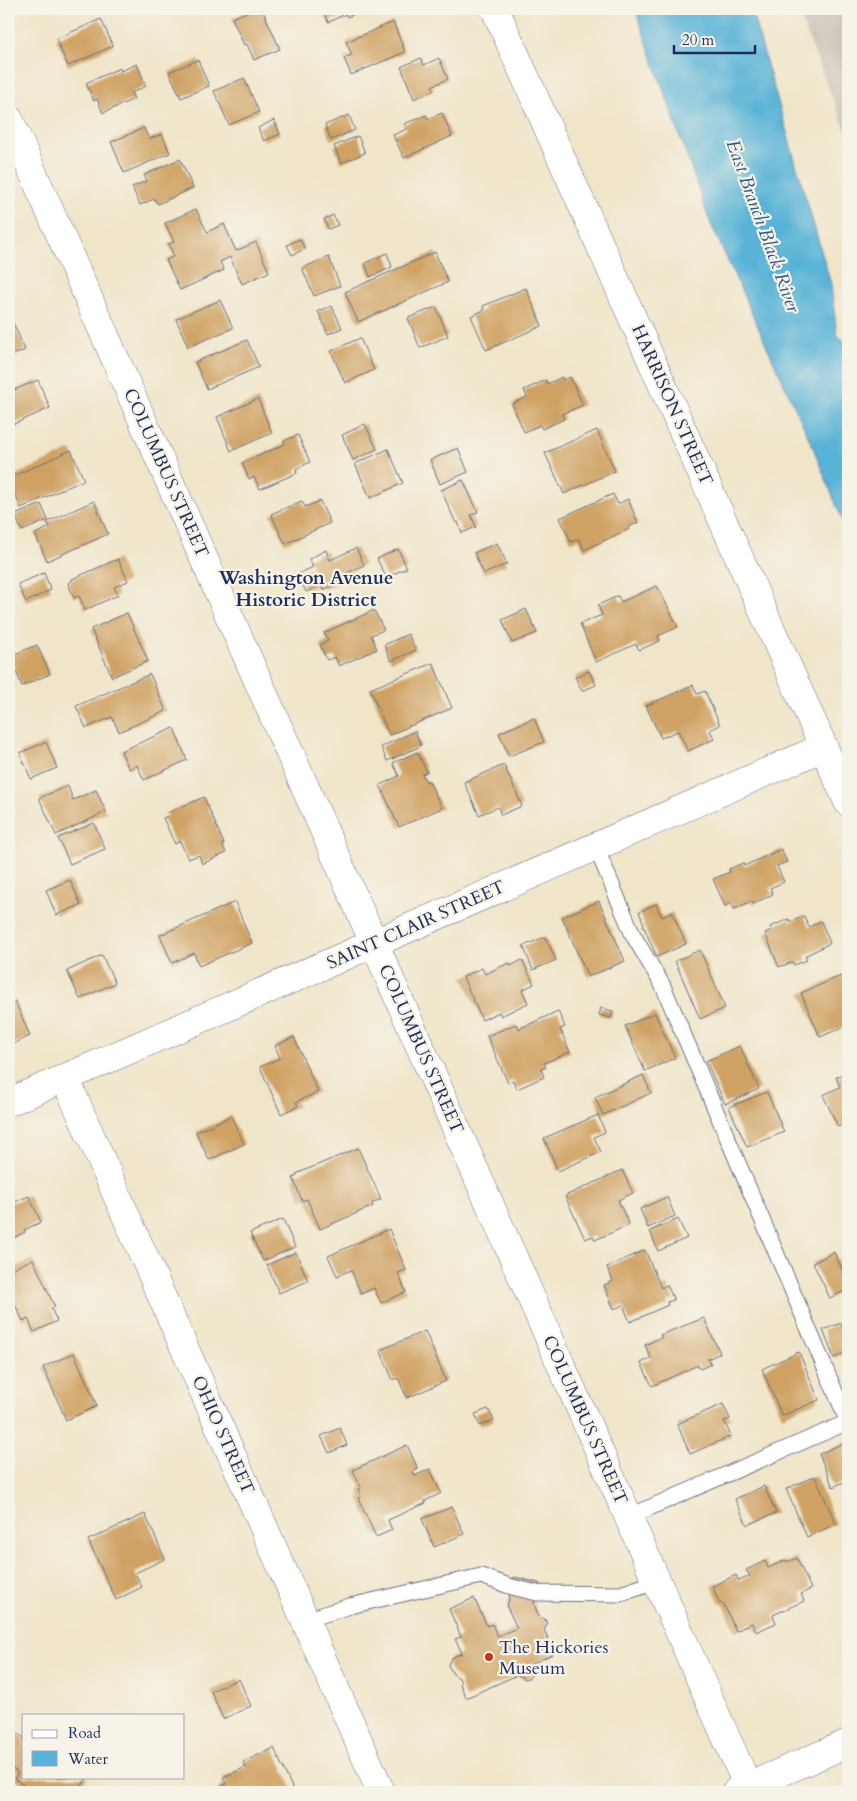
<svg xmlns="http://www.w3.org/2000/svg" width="857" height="1801" font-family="Cardo,serif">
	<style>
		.industrial { fill: #cac3b8 }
		.water { fill: #59b3d7; stroke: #3a719a }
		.building { fill: #cfa263 }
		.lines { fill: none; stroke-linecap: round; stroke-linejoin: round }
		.lane-casing { stroke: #666f83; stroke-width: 17 }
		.street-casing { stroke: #666f83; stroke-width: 29 }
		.secondary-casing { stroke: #666f83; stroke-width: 29 }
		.lane { stroke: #fff; stroke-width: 15 }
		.street { stroke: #fff; stroke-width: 28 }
		.secondary { stroke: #fff; stroke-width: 28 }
		.poi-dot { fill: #c8321e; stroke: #f7f3e8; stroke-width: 2 }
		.labels { text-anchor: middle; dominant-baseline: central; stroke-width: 4.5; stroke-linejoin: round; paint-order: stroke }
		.street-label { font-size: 18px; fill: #1b2f5e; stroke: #f7f3e8 }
		.poi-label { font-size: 18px; fill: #1b2f5e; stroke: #f7f3e8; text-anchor: start }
		.water-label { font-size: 19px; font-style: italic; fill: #2e5782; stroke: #f7f3e8 }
		.neighbourhood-label { font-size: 19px; font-weight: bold; fill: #1b2f5e; stroke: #f7f3e8 }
	</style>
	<rect width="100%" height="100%" fill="#f7f3e8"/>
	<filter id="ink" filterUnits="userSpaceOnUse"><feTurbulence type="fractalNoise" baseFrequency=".02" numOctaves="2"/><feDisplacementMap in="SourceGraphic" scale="10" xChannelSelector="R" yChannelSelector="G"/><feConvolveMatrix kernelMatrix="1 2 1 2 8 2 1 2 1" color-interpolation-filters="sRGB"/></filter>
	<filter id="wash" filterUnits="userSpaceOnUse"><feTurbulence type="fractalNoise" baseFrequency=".0096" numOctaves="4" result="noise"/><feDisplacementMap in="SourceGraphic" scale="20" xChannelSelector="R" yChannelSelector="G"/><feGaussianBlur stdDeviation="1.12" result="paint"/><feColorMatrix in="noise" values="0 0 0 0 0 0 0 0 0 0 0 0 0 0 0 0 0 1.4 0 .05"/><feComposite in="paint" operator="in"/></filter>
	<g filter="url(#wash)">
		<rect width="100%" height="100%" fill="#f0e5c9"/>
		<path class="industrial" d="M797 9H848V136Z"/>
		<path class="water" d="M635 9H751L831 284 837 334 848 346V534L812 445 710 222Z"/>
		<g id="blocks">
			<path class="building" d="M253 9H262L280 49 254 60 247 44 244 45 232 18Z
				M322 9H367L347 17 346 14 328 22Z
				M101 19 113 46 68 66 56 39Z
				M393 22 405 52 351 75 344 58 352 55 346 42Z
				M421 58 424 65 439 58 448 79 432 86 434 90 414 99 401 67Z
				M198 60 209 86 181 98 169 72Z
				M137 64 146 86 131 93 134 99 103 113 97 99 94 101 86 83 120 68 121 71Z
				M244 78 259 112 229 125 214 91Z
				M442 113 452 136 404 158 393 135 407 129 404 124 426 115 428 119Z
				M349 115 355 130 331 140 325 125Z
				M274 120 280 134 264 141 258 128Z
				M144 128 149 139 162 134 170 153 124 173 111 142Z
				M358 136 365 153 341 163 334 146Z
				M180 159 193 188 158 204 154 199 140 205 132 187 147 181 144 175Z
				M196 209 207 232 224 224 236 251 256 242 269 272 242 284 230 257 220 262 224 270 180 290 166 260 174 256 168 244 174 242 165 223Z
				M333 215 338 225 328 229 324 219Z
				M300 239 305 249 292 255 287 245Z
				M435 252 448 282 358 322 345 292Z
				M387 253 392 267 370 277 365 263Z
				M329 257 340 286 314 296 302 268Z
				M526 288 542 326 486 350 471 316 484 310 483 306Z
				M220 300 233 328 188 347 176 319Z
				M332 306 342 328 328 334 318 311Z
				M436 307 448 336 420 348 408 318Z
				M9 313 25 350 9 357Z
				M360 338 374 370 345 383 331 351Z
				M247 340 259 367 207 389 195 362Z
				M562 377 563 380 570 377 583 405 562 414 564 419 542 429 540 425 524 432 512 404 527 397 524 390 546 380 547 384Z
				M38 380 50 408 9 426V392Z
				M258 399 272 433 231 451 217 417Z
				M365 424 377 449 353 460 342 435Z
				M597 430 615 471 564 494 545 453Z
				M298 435 310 462 296 469 297 473 260 489 254 477 249 479 242 463 285 444 283 441Z
				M458 448 468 472 440 484 430 460Z
				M388 449 403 483 370 498 355 464Z
				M71 450 84 480 21 508 9 481V478Z
				M463 480 478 512 471 515 476 527 462 533 458 522 456 523 441 490Z
				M613 494 618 504 628 499 638 523 628 527 629 529 584 550 579 539 571 542 560 518Z
				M94 501 108 534 47 561 35 534 50 527 47 522Z
				M302 501 305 507 320 501 330 523 285 544 271 514Z
				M41 504 48 520 22 531 15 515Z
				M497 543 507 564 484 574 474 553Z
				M356 548 364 565 339 577 341 582 323 590 321 585 306 592 298 574 313 567 309 559 326 550 330 560Z
				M398 549 407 568 386 577 377 559Z
				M118 559 128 581 114 587 118 595 85 610 79 596 74 598 68 583 72 581V579Z
				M44 573 51 590 26 602 18 584Z
				M657 586 678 627 658 636 660 641 639 650 636 644 596 662 580 624 602 615 598 605 618 596 621 602Z
				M526 609 537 633 512 643 502 620Z
				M374 610 384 630 371 635 377 649 339 666 335 657 327 660 320 645 328 641 324 633Z
				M127 613 148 661 112 677 91 629Z
				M408 634 416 650 391 661 384 645Z
				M37 645 50 674 22 686 10 656Z
				M433 663 452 708 389 735 370 689Z
				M589 671 596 685 582 691 575 677Z
				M150 674 166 711 119 732 112 717 86 728 76 706Z
				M693 685 697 694 705 691 720 725 710 730 714 739 688 751 678 731 661 738 646 706Z
				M534 718 544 742 509 756 499 733Z
				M174 728 187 760 144 780 137 765 129 769 121 751Z
				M415 731 421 746 387 761 381 747Z
				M46 742 57 768 31 779 20 753Z
				M417 752 427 772 422 774 426 782 429 781 442 808 399 827 380 785 399 776 393 763Z
				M504 765 522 806 501 815 498 807 479 815 464 782Z
				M68 786 73 800 96 790 106 812 56 835 39 798Z
				M204 797 224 844H222L226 853 202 864 199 855 188 859 180 841 175 844 163 818 168 816 167 813Z
				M94 823 105 849 70 864 58 838Z
				M781 849 787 862 777 866 784 882 770 888 773 894 753 904 752 901 734 909 731 903 725 906 713 879 730 872 729 869 743 863 744 866Z
				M70 880 81 905 56 915 46 890Z
				M599 901 625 961 588 977 562 917Z
				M235 902 252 943 199 966 194 953 172 963 160 935Z
				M656 904 662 917 672 912 686 944 657 957 643 925 644 924 639 912Z
				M804 916 809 927 821 921 830 943 805 956 807 960 794 965 793 962 779 967 765 933 772 930 770 927 789 919 790 922Z
				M545 937 556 960 533 970 523 946Z
				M700 950 725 1008 700 1019 675 961Z
				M102 955 115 983 80 999 67 971Z
				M522 960 534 984 522 990 528 1003 501 1016 499 1012 482 1020 463 977 482 968 485 974 509 963 510 966Z
				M848 973V1025L820 1037 801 993Z
				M15 1001 30 1036 9 1046V1004Z
				M601 1008 613 1011 611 1018 599 1015Z
				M558 1011 565 1027 560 1029 570 1052 544 1063 546 1067 541 1069 544 1077 517 1089 513 1080 508 1083 487 1036 516 1024 519 1029Z
				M655 1013 675 1058 645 1071 625 1026Z
				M294 1037 318 1092 296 1102 298 1106 281 1114 260 1067 280 1058 275 1046Z
				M740 1046 759 1089 725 1104 706 1061Z
				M848 1071V1122L838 1127 823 1095 840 1087 836 1077Z
				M643 1075 651 1093 603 1115 595 1097Z
				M767 1092 784 1132 747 1147 729 1107Z
				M598 1115 605 1132 594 1137 601 1152 558 1171 544 1138Z
				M231 1116 244 1144 209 1160 196 1132Z
				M358 1148 381 1199 372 1203 373 1206 320 1229 307 1199 302 1201 293 1178 297 1176 296 1174Z
				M622 1170 633 1193 618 1200 629 1225 595 1240 593 1236 585 1239 565 1196Z
				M9 1196 12 1203 29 1196 41 1222 24 1230 25 1232 9 1240Z
				M667 1197 675 1216 648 1228 640 1209Z
				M283 1219 295 1247 263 1261 250 1233Z
				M678 1219 687 1238 658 1251 650 1231Z
				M389 1229 406 1270 398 1273 406 1292 381 1303 374 1288 361 1294 351 1270 337 1276 328 1256Z
				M645 1250 661 1288 667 1285 674 1300 667 1302 668 1305 630 1322 623 1305 614 1309 604 1285 613 1281 607 1267Z
				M296 1252 308 1281 279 1293 267 1265Z
				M834 1252 848 1282V1289L830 1298 813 1263Z
				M33 1259 55 1307 51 1308 57 1321 34 1332 28 1319 23 1321 10 1294 9 1295V1270Z
				M704 1318 720 1353 708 1359 711 1364 700 1369 698 1365 652 1386 641 1363 651 1358 645 1345 662 1337 660 1335Z
				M841 1323 848 1342V1352L834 1358 823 1330Z
				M425 1331 446 1381 407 1398 398 1378 393 1380 380 1350Z
				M799 1352 819 1400 782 1416 762 1369Z
				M74 1353 97 1406 66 1420 43 1367Z
				M723 1404 730 1419 724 1421 731 1436 690 1454 677 1424Z
				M488 1409 494 1420 480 1426 475 1414Z
				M340 1428 347 1445 329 1453 321 1436Z
				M848 1441V1480L833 1487 819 1454Z
				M407 1445 418 1469 413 1472 415 1476 430 1469 441 1493 425 1501 426 1503 388 1520 392 1530 376 1537 358 1498 361 1497 358 1489 361 1488 353 1470Z
				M815 1476 836 1524 807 1537 786 1489Z
				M764 1486 776 1513 747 1525 735 1499Z
				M452 1507 464 1534 434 1547 422 1519Z
				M145 1514 165 1559 135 1573 142 1587 116 1600 88 1540Z
				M797 1558 811 1589 801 1594 804 1601 773 1615 776 1623 756 1632 752 1623 736 1631 723 1603 720 1604 712 1586 736 1575 739 1581 750 1576 746 1570 765 1561 768 1568 786 1560 787 1562Z
				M514 1577 539 1583 534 1604 539 1617 545 1619 547 1624 544 1630 555 1653 531 1664 532 1672 530 1677 525 1679 517 1675 466 1698 460 1684 461 1683 459 1678 453 1674 448 1665 451 1658 462 1653 455 1639 461 1637 449 1609 474 1598 487 1626 492 1624 497 1636 517 1628 507 1607Z
				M239 1679 251 1706 223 1719 211 1691Z
				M9 1727 24 1738V1777H88L77 1792H33L14 1778 18 1773 9 1766Z
				M274 1748 294 1792H221L219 1787 226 1784 223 1777 246 1767 243 1762Z"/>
		</g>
	</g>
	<g filter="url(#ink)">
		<use href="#blocks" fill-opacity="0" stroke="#666f83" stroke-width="1"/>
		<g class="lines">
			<defs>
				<path id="lane" d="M596 847 633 935 663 986 848 1422
					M628 1517 848 1422
					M306 1620 350 1606 481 1576 512 1587 537 1593 620 1594 656 1582"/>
				<path id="street" d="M495 9 848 802
					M9 119 748 1787
					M65 1078 824 747"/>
				<path id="secondary" d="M9 1102 65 1078 381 1792
					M736 1792 848 1743"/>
			</defs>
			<use href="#lane" class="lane-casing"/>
			<use href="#street" class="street-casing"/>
			<use href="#secondary" class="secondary-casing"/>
			<use href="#lane" class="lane"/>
			<use href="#street" class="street"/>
			<use href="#secondary" class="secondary"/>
		</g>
	</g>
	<circle class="poi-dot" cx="489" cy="1657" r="5"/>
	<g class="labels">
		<g class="street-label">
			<text transform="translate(672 405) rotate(66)">HARRISON STREET</text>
			<text transform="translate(166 473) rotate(66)">COLUMBUS STREET</text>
			<text transform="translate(416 925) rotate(-24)">SAINT CLAIR STREET</text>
			<text transform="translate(421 1049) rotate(66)">COLUMBUS STREET</text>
			<text transform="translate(585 1420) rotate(66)">COLUMBUS STREET</text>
			<text transform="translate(223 1435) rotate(66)">OHIO STREET</text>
		</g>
		<g class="poi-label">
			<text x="499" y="1647">The Hickories<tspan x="499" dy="21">Museum</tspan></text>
		</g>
		<g class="water-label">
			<text transform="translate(763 226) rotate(70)">East Branch Black River</text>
		</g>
		<g class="neighbourhood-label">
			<text x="306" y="578">Washington Avenue<tspan x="306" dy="22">Historic District</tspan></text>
		</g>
	</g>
	<rect width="857" height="1801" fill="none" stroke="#f7f3e8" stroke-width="30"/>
	<rect x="22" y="1714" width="162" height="65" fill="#f7f3e8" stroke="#9fa5b1"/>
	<rect x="32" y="1730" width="25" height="8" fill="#ffffff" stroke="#9fa5b1"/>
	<text x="68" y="1738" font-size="15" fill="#1b2f5e">Road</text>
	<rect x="32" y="1751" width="25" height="15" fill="#59b3d7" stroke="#9fa5b1"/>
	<text x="68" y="1764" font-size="15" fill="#1b2f5e">Water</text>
	<path d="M674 45v8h81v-8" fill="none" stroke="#1b2f5e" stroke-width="2.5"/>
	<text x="682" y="45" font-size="15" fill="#1b2f5e" stroke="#f7f3e8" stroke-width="4" paint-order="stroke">20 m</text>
</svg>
